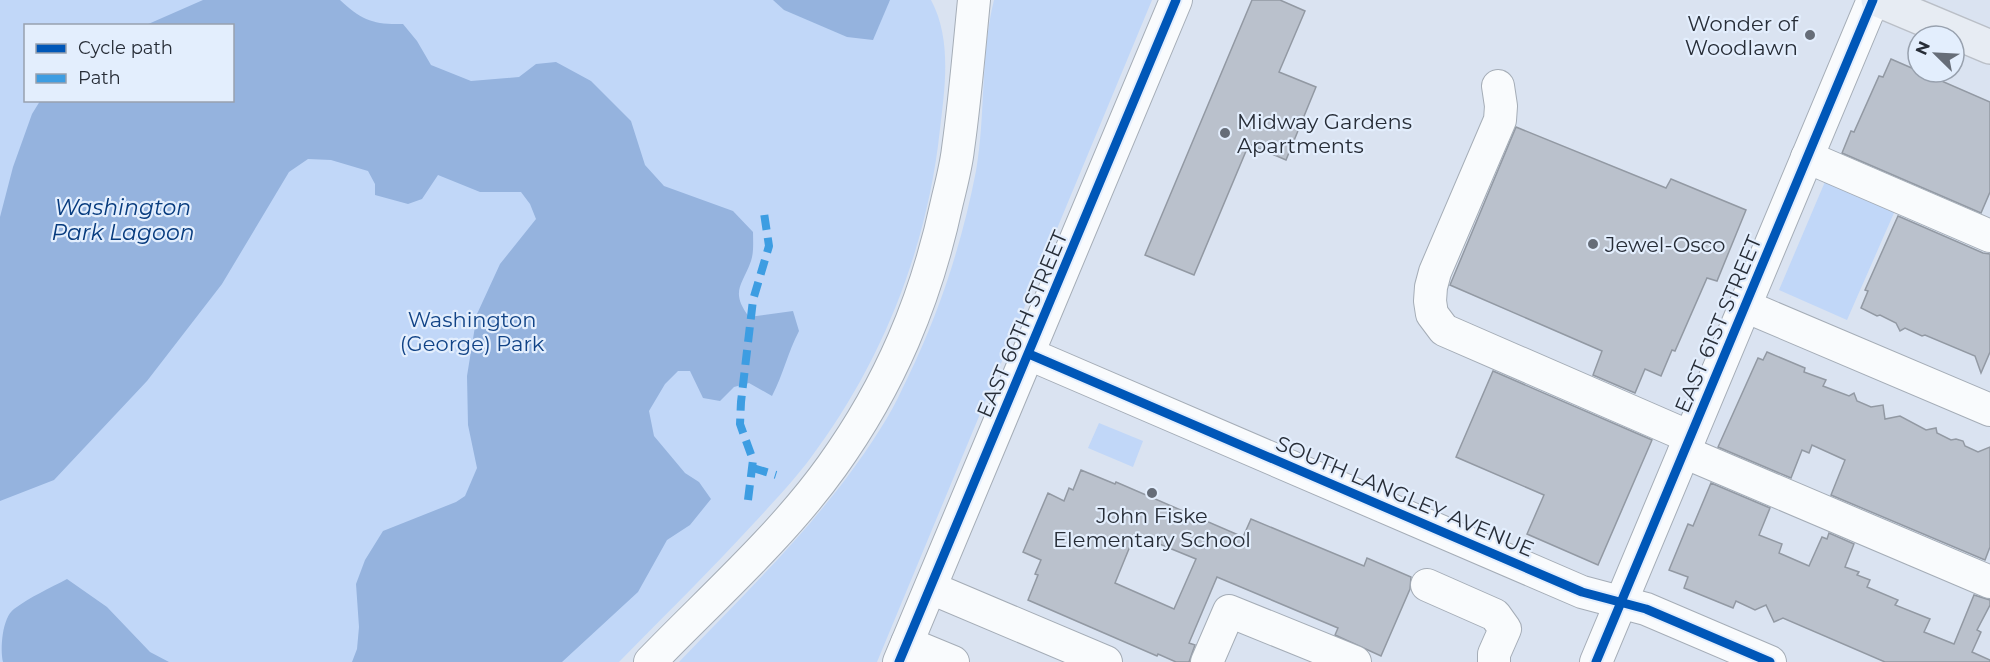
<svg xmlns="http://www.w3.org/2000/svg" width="1990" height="662" viewBox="0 0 1990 662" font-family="Montserrat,sans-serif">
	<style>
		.green { fill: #c1d7f8; fill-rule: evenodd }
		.water { fill: #95b3de }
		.building { fill: #bac1cc; stroke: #9299a3; stroke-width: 1.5; fill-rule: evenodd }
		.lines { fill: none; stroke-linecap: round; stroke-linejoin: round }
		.minor-casing { stroke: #a5adb7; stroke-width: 34 }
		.major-casing { stroke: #babfc7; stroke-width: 36 }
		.minor { stroke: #f9fbfd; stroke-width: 32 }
		.major { stroke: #e7ecf3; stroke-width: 33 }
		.quiet { stroke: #3d9de2; stroke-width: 8; stroke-dasharray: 15 8; stroke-linecap: butt }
		.cycleway-casing { stroke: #e3eefd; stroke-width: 13 }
		.cycleway { stroke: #0057b8; stroke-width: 9 }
		.poi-dot { fill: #666d78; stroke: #e3eefd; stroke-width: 2 }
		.labels { text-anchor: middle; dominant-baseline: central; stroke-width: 4.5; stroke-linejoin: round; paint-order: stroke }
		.poi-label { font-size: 21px; fill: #272d37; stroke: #e3eefd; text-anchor: start }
		.park-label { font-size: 21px; fill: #114386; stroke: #e3eefd }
		.street-label { font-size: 21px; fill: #272d37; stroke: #e3eefd }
		.water-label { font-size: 22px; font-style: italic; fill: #073b7e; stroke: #e3eefd }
	</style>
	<rect width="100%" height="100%" fill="#dae3f1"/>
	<g class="green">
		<path d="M 0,0 L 931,0 C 952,39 945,87 940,129 C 928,243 885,356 817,449 C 799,475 777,498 755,522 C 711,570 665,615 619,662 L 0,662 ZM 26,26 L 232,26 L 232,100 L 26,100 Z"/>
		<path d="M 994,0 L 1152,0 L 877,662 L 679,662 C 753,585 832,510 887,418 C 895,405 901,391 908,377 C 940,311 962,243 976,171 C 986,115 980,56 994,0 Z"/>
		<polygon points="1827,177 1897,206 1847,320 1779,290"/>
		<polygon points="1099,423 1143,441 1133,467 1088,448"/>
	</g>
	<g class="water">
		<path d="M 203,0 L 340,0 C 361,20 374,25 403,24 L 417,41 L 431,65 L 471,81 L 519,77 L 536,64 L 556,62 L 591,81 L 631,121 L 645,165 L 664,186 L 733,211 L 753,232 C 753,241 754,252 751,261 C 742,286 730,291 749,317 L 793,311 L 799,331 C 788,352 783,375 772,396 L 749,383 L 734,387 L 720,401 L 703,398 L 690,371 L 678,371 L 665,384 L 649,411 L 654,436 L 685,473 L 699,482 L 711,499 L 690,525 L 667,540 L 638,592 L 562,662 L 352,662 L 357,649 L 359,627 L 356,584 L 365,560 L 383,531 L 456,502 L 465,496 L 477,468 L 468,425 L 467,376 L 477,314 L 500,264 L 536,219 L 530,204 L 521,192 L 480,192 L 438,175 L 422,199 L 408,204 L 375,195 L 375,184 L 368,171 L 331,160 L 308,159 L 289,172 L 222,284 L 147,381 L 54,480 L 0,501 L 0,217 L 13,167 L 32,114 L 40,101 L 232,100 L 232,26 L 146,25 Z"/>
		<polygon points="773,0 890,0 873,40 847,37 784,10"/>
		<path d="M 67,579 L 107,607 L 150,652 L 169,662 L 3,662 C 0,649 2,618 14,609 C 30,597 50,588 67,579 Z"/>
	</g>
	<g class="building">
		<polygon points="1252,0 1280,0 1305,11 1279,72 1316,87 1286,160 1249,144 1194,275 1145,255"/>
		<polygon points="1891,59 1990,102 1990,192 1981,213 1842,153 1851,131 1854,132 1879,76 1883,77"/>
		<polygon points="1516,127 1666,188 1671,179 1746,210 1717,281 1707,278 1675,351 1672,350 1661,376 1645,369 1635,393 1593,375 1602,351 1450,285"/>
		<polygon points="1898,216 1983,253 1990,254 1990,352 1981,373 1975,356 1925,335 1922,336 1905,328 1900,331 1896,323 1880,315 1877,316 1861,308 1868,291 1865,290"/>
		<polygon points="1767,352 1805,368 1804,372 1826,380 1823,386 1849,396 1854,393 1857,401 1871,407 1883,405 1885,419 1900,416 1926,430 1936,428 1937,433 1951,440 1956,439 1963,441 1965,446 1978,452 1990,447 1990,547 1985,560 1831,495 1845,460 1812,445 1809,453 1802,450 1791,478 1718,447 1758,358 1763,360"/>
		<polygon points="1493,371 1652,440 1598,565 1527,534 1544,495 1456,457"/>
		<path d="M 1081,470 L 1115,484 L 1116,482 L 1243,537 L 1251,519 L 1364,566 L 1367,558 L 1411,577 L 1410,589 L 1381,656 L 1335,635 L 1338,628 L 1217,577 L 1189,643 L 1195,645 L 1189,662 L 1176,662 L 1158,654 L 1157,656 L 1028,600 L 1038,575 L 1035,574 L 1041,560 L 1023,552 L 1048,493 L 1064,501 L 1069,488 L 1073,490 ZM 1135,534 L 1196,559 L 1174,609 L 1115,583 Z"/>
		<polygon points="1711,483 1770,508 1759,535 1782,544 1779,553 1809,566 1822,537 1827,539 1829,533 1854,544 1845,567 1859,572 1857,575 1870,580 1867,587 1898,600 1895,605 1930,619 1924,632 1954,644 1974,595 1990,600 1990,605 1977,630 1981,632 1972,652 1990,660 1990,662 1885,662 1783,618 1774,622 1766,605 1755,610 1736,601 1733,608 1684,588 1688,577 1669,570 1688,524 1693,526"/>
	</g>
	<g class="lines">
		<g class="minor-casing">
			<g id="minor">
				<polyline points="1498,86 1501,106 1500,120 1435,272 1431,287 1430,301 1432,314 1444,330 1690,437"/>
				<polyline points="1807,157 1990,236"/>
				<polyline points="1745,306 1990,410"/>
				<polyline points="1029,354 1582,592 1646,609 1770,662"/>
				<polyline points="1684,452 1990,582"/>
				<polyline points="1427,585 1495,615 1505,629 1494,654 1494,662"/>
				<polyline points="931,588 1106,662"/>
				<polyline points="907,643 953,662"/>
				<path d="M 650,662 C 710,600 782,536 832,466 C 890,385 926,300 947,202 C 951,185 956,167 958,149 C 965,100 969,50 974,0"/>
				<polyline points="899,662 1176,0"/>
				<polyline points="1207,662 1229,611 1355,662"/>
				<polyline points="1596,662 1873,0"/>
			</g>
		</g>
		<g class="major-casing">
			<polyline id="major" points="1878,0 1990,47"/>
		</g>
		<use href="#minor" class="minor"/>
		<use href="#major" class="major"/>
		<g class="quiet">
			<polyline points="753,468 776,475"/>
			<polyline points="748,500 753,460 740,424 741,402 753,300 769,246 764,213"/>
		</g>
		<g class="cycleway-casing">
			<g id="cycleway">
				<polyline points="1029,354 1582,592 1646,609 1770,662"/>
				<polyline points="899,662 1176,0"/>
				<polyline points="1596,662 1873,0"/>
			</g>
		</g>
		<use href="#cycleway" class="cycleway"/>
	</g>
	<g class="poi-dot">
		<circle cx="1810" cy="35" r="6"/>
		<circle cx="1225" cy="133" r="6"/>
		<circle cx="1593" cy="244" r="6"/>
		<circle cx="1152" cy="493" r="6"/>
	</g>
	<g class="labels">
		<g class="poi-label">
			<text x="1798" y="23" text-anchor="end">Wonder of<tspan x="1798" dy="24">Woodlawn</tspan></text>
			<text x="1237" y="121">Midway Gardens<tspan x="1237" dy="24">Apartments</tspan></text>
			<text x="1605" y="244">Jewel-Osco</text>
			<text x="1152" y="515" text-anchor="middle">John Fiske<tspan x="1152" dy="24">Elementary School</tspan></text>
		</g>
		<g class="park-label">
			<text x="472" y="319">Washington<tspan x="472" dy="24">(George) Park</tspan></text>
		</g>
		<g class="street-label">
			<text transform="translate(1022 324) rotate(-67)">EAST 60TH STREET</text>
			<text transform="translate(1718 324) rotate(-67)">EAST 61ST STREET</text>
			<text transform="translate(1405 496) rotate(23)">SOUTH LANGLEY AVENUE</text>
		</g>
		<g class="water-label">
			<text x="123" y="207">Washington<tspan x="123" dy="25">Park Lagoon</tspan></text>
		</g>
	</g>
	<rect x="24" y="24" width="210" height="78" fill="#e3eefd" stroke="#98a1ae" stroke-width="1.5"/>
	<rect x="36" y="44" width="30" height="9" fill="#0057b8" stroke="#98a1ae" stroke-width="1.5"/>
	<text x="78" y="54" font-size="18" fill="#272d37">Cycle path</text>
	<rect x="36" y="74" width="30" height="9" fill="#3d9de2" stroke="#98a1ae" stroke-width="1.5"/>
	<text x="78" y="84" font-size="18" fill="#272d37">Path</text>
	<g transform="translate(1936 54) rotate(294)"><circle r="28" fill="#e3eefd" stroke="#98a1ae" stroke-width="1.5"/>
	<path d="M0-4.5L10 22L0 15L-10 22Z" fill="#666d78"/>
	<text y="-9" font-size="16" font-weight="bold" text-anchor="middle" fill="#272d37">N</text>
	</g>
</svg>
